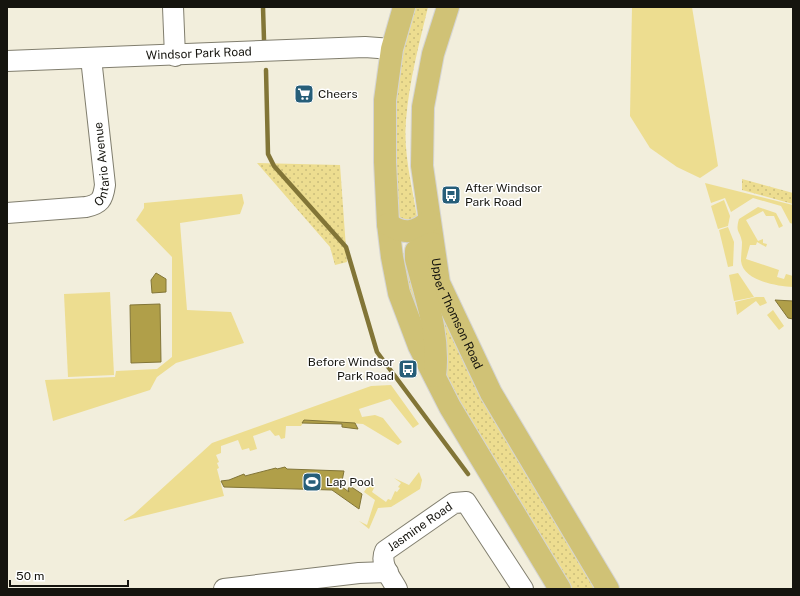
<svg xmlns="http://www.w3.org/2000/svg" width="800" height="596" viewBox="0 0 800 596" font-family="'Public Sans',sans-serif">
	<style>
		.grass { fill: url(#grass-dots) }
		.green { fill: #eddd90 }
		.water { fill: #b09f49; stroke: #827537 }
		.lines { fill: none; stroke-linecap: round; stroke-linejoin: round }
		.stream { stroke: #827537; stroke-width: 4.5 }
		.minor-casing { stroke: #817e6e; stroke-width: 22 }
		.major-casing { stroke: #d5d5d4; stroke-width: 24 }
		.minor { stroke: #fff; stroke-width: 20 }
		.major { stroke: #d0c276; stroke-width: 22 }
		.labels { text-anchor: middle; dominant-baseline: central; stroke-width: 3; stroke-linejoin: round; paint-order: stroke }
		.street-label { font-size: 12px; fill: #15140e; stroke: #fff }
		.poi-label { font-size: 12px; fill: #15140e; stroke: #fff; text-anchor: start }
	</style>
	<defs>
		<pattern id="grass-dots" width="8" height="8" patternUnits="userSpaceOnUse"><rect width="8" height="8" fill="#eddd90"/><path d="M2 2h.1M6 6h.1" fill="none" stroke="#cabd7b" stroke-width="1.8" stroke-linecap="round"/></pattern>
	</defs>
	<rect width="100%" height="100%" fill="#f2eedc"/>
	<g class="grass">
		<path d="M 414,7 L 428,7 C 419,44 409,82 406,120 C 403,152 412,186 417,217 L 401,225 C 393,184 391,141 394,100 C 395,68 406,37 414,7 Z"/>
		<polygon points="257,163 340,165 347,262 335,265 330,247"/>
		<polygon points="742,179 793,193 793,204 742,190"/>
		<polygon points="432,243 439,283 608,589 560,589 488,469 392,257"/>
	</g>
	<g class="green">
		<polygon points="632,7 692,7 718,166 700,178 677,167 650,148 630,116"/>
		<polygon points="705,183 793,205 793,224 790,223 781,206 753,198 731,212 725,198 711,203"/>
		<polygon points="242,194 244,203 240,214 180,223 187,310 231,312 244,343 176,363 157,377 150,390 53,421 45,380 115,377 116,371 157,369 172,357 172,257 136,220 144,208 144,203"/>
		<polygon points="724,200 730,216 728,226 718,229 711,206"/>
		<path d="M 758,207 L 776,213 L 783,226 L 779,228 L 774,216 L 766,216 L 763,211 L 746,220 L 758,241 L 763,239 L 763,243 L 767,244 L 766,247 L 757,242 L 756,245 L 750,245 L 746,259 L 779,270 L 777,277 L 784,279 L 786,274 L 793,276 L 793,287 C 777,286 743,281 741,261 C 741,255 742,248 742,242 C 740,230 735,233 739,219 Z"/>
		<polygon points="728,227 734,242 733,266 728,267 719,230"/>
		<polygon points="738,273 754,297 734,301 729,275"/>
		<polygon points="110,292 114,375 68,377 64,294"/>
		<polygon points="756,297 764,297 767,303 760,306 756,301 737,315 735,302"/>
		<polygon points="773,310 784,326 779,330 767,315"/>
		<polygon points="391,385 419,424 413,428 390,399 359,409 362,417 375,415 383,418 402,442 398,445 363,424 305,420 301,426 286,426 285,438 281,439 279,435 275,436 270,430 253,436 257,449 250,451 249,448 242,450 238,440 221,446 221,453 216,455 219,462 217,463 219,468 217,469 224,496 123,521 134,514 212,443 371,386"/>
		<polygon points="419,472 422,480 420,489 391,507 378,508 369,529 359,521 367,525 375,500 364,492 370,483 375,486 372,492 386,502 388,499 391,500 395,491 397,492 400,488 398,487 401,483 394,478 409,485"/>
	</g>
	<g class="water">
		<polygon points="156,273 166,279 166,292 152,293 151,280"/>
		<polygon points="775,300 793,301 793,319 788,318"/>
		<polygon points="160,304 161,362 131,363 130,305"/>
		<polygon points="304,420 355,423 358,429 342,427 342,424 302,423"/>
		<polygon points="285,467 287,469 344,471 341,486 349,492 348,489 350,486 362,494 359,509 332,490 224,487 221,481 229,480 244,474 245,476 276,468 277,469"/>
	</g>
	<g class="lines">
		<g class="stream">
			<polyline points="263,7 264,40"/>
			<polyline points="266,70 268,154 274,166 346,247 377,352 468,474"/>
		</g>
		<g class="minor-casing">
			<g id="minor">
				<polyline points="173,7 175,56"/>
				<path id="s1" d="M 7,61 L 365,47 L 392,49"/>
				<path id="s2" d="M 7,213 L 86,207 C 100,204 103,200 105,185 L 91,58"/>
				<polyline points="224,589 359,573 388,572"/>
				<path id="s3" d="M 397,589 C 391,578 379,564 385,551 L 454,503 L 466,502 L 523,589"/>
			</g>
		</g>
		<g class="major-casing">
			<g id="major">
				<polyline points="404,7 392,49 385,100 385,162 388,224 392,257 399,293 419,346 450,407 560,589"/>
				<path id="s4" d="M 448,7 L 433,54 L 423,107 L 422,166 L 439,283 L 491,393 L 608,589"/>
				<path d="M 388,224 C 404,235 415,233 429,221"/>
				<path d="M 432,243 L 416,251 L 416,259 C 426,298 440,335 435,376"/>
			</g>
		</g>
		<use href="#minor" class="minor"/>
		<use href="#major" class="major"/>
	</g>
	<defs>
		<g id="supermarket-square" transform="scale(1)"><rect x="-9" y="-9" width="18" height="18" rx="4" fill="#275e79" stroke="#fff"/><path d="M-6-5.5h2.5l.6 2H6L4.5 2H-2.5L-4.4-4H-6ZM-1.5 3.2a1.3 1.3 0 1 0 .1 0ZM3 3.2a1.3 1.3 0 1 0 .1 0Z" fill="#fff"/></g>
		<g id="bus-square" transform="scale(1)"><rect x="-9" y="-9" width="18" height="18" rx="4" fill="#275e79" stroke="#fff"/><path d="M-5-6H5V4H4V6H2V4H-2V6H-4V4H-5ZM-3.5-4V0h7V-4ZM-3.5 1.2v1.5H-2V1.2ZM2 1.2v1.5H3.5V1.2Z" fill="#fff"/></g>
		<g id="stadium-square" transform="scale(1)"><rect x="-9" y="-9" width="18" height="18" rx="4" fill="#275e79" stroke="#fff"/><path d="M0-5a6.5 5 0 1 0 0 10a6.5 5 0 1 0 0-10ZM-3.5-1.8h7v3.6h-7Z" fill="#fff"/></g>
	</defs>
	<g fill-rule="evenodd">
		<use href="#supermarket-square" x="304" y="94"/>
		<use href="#bus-square" x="451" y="195"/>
		<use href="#bus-square" x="408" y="369"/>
		<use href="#stadium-square" x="312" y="482"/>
	</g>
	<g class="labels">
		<g class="street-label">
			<text stroke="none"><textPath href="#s1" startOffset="192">Windsor Park Road</textPath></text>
			<text stroke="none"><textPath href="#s2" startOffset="132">Ontario Avenue</textPath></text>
			<text stroke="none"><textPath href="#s4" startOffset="315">Upper Thomson Road</textPath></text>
			<text stroke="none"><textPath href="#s3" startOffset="84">Jasmine Road</textPath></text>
		</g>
		<g class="poi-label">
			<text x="318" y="94">Cheers</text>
			<text x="465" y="188">After Windsor<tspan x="465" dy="14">Park Road</tspan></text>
			<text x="394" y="362" text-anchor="end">Before Windsor<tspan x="394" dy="14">Park Road</tspan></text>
			<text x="326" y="482">Lap Pool</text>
		</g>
	</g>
	<rect width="800" height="596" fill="none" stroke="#15140e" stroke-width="16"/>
	<path d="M10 580v6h118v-6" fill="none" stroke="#15140e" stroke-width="2"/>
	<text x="16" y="580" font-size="12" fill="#15140e" stroke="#ffffff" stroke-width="3" paint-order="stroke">50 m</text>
</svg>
